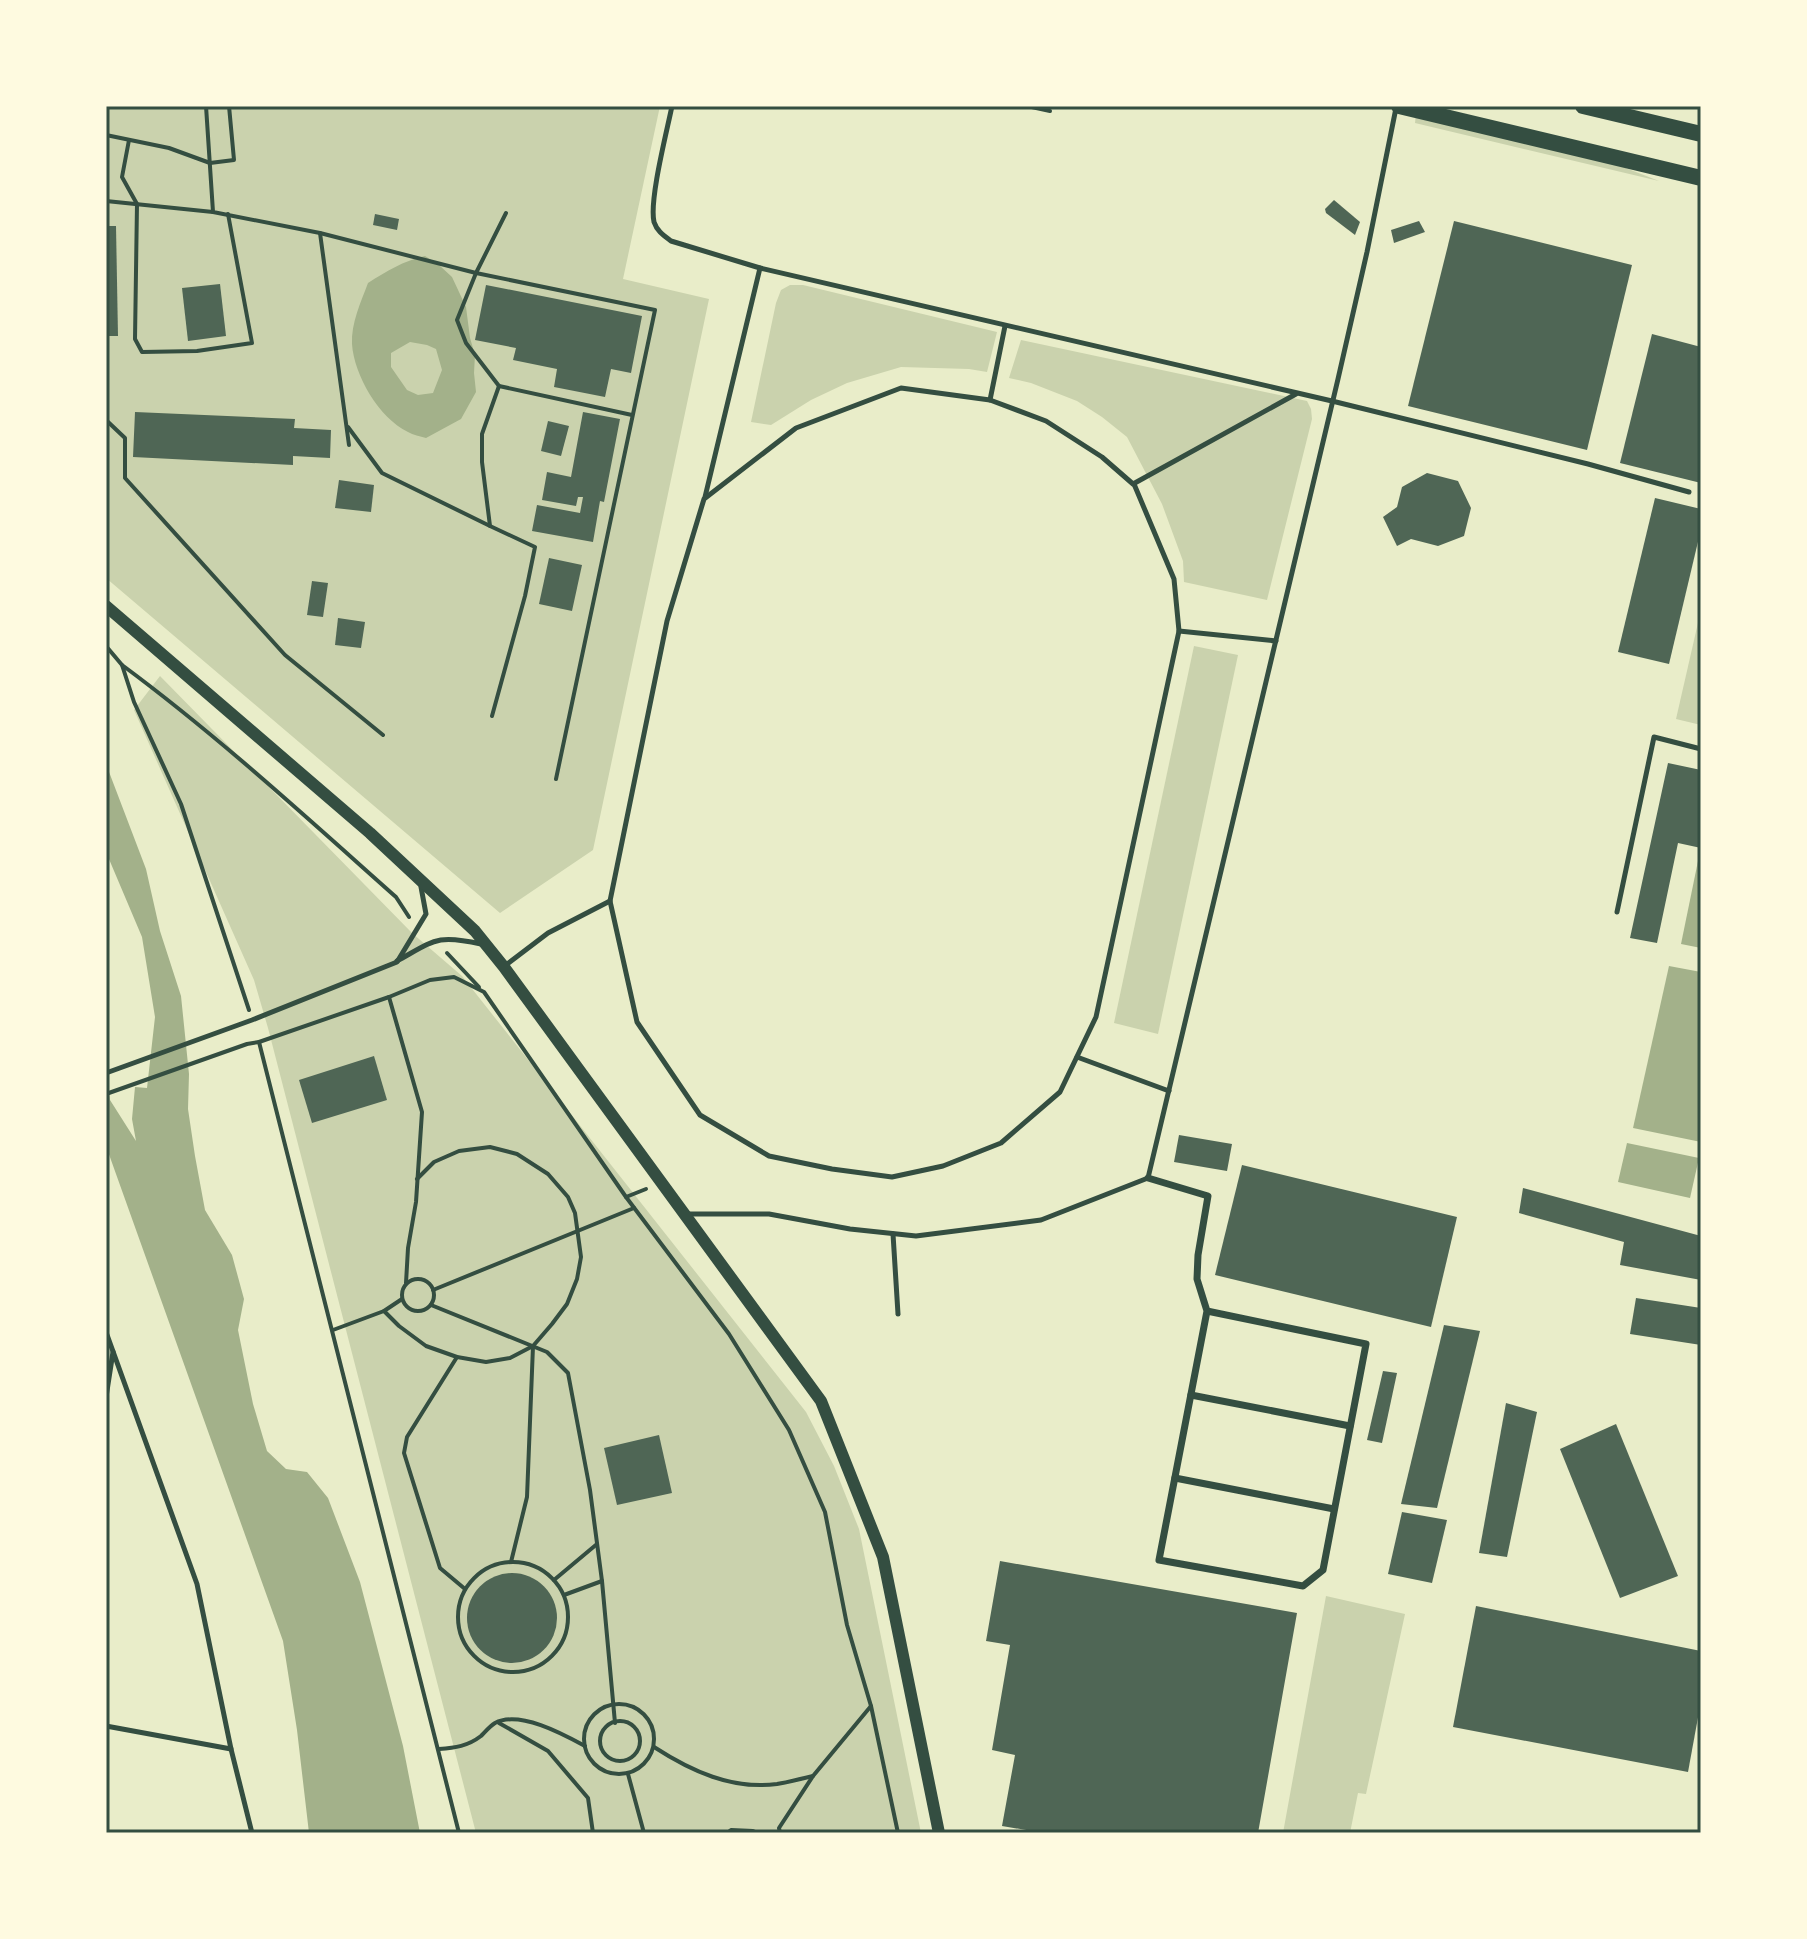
<svg xmlns="http://www.w3.org/2000/svg" width="1807" height="1939" viewBox="0 0 1807 1939" font-family="'Noto Sans',sans-serif">
	<style>
		.green { fill: #cad2ad }
		.water { fill: #a3b18a; fill-rule: evenodd }
		.building { fill: #4f6655 }
		.lines { fill: none; stroke-linecap: round; stroke-linejoin: round }
		.path { stroke: #344e41; stroke-width: 4 }
		.service { stroke: #344e41; stroke-width: 5 }
		.pedestrian { stroke: #344e41; stroke-width: 7 }
		.tertiary { stroke: #344e41; stroke-width: 12 }
		.trunk { stroke: #344e41; stroke-width: 16 }
		.neatline { fill: none; stroke: #344e41; stroke-width: 3 }
	</style>
	<rect width="100%" height="100%" fill="#e9edc9"/>
	<g class="green">
		<polygon points="106,106 660,106 623,279 709,299 593,850 500,913 106,578"/>
		<polygon points="1416,113 1613,163 1659,181 1415,123"/>
		<polygon points="790,285 803,285 997,332 987,372 969,369 901,367 847,383 811,400 771,425 751,422 776,303 781,290"/>
		<polygon points="1021,340 1307,401 1311,409 1312,419 1267,600 1184,582 1183,561 1162,504 1127,437 1102,417 1077,401 1031,383 1009,378"/>
		<polygon points="1700,614 1701,614 1701,725 1676,719"/>
		<polygon points="1194,646 1238,655 1158,1034 1114,1023"/>
		<polygon points="160,676 412,933 462,976 806,1412 834,1466 859,1529 921,1833 476,1833 268,1028 254,980 134,710"/>
		<polygon points="1326,1596 1405,1614 1366,1794 1358,1793 1350,1833 1283,1833"/>
	</g>
	<g class="water">
		<path d="M 425,256 L 439,265 L 452,277 L 466,307 L 470,338 L 475,355 L 474,373 L 476,392 L 461,419 L 426,438 C 420,436 413,435 408,432 C 379,418 354,375 352,344 C 351,323 361,302 368,283 C 387,271 403,261 425,256 ZM 410,342 L 427,345 L 436,349 L 442,370 L 433,393 L 418,395 L 407,390 L 391,367 L 391,353 Z"/>
		<polygon points="106,764 146,869 160,931 181,996 189,1074 188,1109 195,1156 205,1210 232,1255 244,1299 238,1330 253,1404 267,1451 286,1469 307,1472 328,1498 360,1582 403,1746 420,1833 309,1833 297,1730 283,1641 106,1146 106,1063 110,1100 136,1141 132,1119 135,1087 147,1088 155,1017 142,937 106,852"/>
		<polygon points="1698,861 1701,861 1701,948 1681,944"/>
		<polygon points="1669,966 1701,972 1701,1142 1633,1128"/>
		<polygon points="1627,1143 1699,1158 1690,1198 1618,1182"/>
	</g>
	<g class="building">
		<polygon points="1334,200 1360,222 1355,235 1326,213 1325,209"/>
		<polygon points="375,214 399,219 397,230 373,225"/>
		<polygon points="1419,221 1425,232 1394,243 1391,230"/>
		<polygon points="1454,221 1632,265 1587,450 1408,406"/>
		<polygon points="106,226 116,226 118,336 106,336"/>
		<polygon points="220,284 226,336 188,341 182,288"/>
		<polygon points="486,285 642,316 631,373 611,369 605,397 554,387 557,369 513,360 516,348 475,340"/>
		<polygon points="1652,334 1701,347 1701,483 1620,463"/>
		<polygon points="135,412 295,419 294,428 331,430 330,458 293,456 293,465 133,457"/>
		<polygon points="583,412 620,419 604,502 600,501 593,542 532,531 537,505 580,513 583,497 578,497 576,506 542,500 547,472 571,477"/>
		<polygon points="548,421 569,426 561,456 541,451"/>
		<polygon points="1427,473 1458,481 1471,508 1464,536 1438,546 1411,539 1397,546 1383,517 1397,507 1402,487"/>
		<polygon points="339,480 374,485 371,512 335,508"/>
		<polygon points="1655,498 1701,509 1701,529 1669,664 1618,652"/>
		<polygon points="549,558 582,565 572,611 539,604"/>
		<polygon points="312,581 328,583 323,617 307,615"/>
		<polygon points="338,618 365,622 361,648 335,645"/>
		<polygon points="1668,763 1701,770 1701,848 1678,843 1657,943 1630,938"/>
		<polygon points="374,1056 387,1100 312,1123 299,1080"/>
		<polygon points="1179,1135 1232,1144 1227,1171 1174,1162"/>
		<polygon points="1242,1165 1457,1217 1431,1327 1215,1275"/>
		<polygon points="1523,1188 1701,1236 1701,1280 1620,1265 1624,1242 1519,1213"/>
		<polygon points="1636,1298 1701,1308 1701,1345 1630,1334"/>
		<polygon points="1444,1325 1480,1331 1437,1508 1401,1504"/>
		<polygon points="1383,1371 1397,1373 1382,1443 1367,1440"/>
		<polygon points="1506,1403 1537,1412 1507,1557 1479,1553"/>
		<polygon points="1616,1424 1678,1576 1620,1598 1560,1449"/>
		<polygon points="659,1435 672,1493 617,1505 604,1448"/>
		<polygon points="1402,1512 1447,1520 1432,1583 1388,1574"/>
		<polygon points="1000,1561 1297,1613 1258,1833 1044,1833 1002,1826 1015,1755 992,1750 1010,1645 986,1641"/>
		<circle cx="512" cy="1618" r="45"/>
		<polygon points="1476,1606 1701,1651 1701,1701 1688,1772 1453,1727"/>
	</g>
	<g class="lines">
		<g class="path">
			<polyline points="206,106 213,212 320,233 476,273 655,310 556,779"/>
			<polyline points="1027,106 1050,111"/>
			<polyline points="106,135 169,148 210,163 234,160 229,106"/>
			<polyline points="129,140 122,177 137,204 135,339 142,352 197,351 252,343 228,214"/>
			<polyline points="106,201 213,212"/>
			<polyline points="506,213 476,273 457,320 466,343 499,386 632,415"/>
			<polyline points="320,233 349,445"/>
			<polyline points="106,420 125,438 125,478 285,655 383,735"/>
			<polyline points="348,427 382,473 490,526"/>
			<polyline points="106,646 122,665 134,702 181,804 249,1010"/>
			<path d="M 122,665 C 218,736 306,817 396,897 L 409,917"/>
			<polyline points="492,716 525,596 535,547 490,526 482,462 482,434 499,386"/>
			<polyline points="447,953 479,987"/>
			<polyline points="389,997 422,1112 416,1202 408,1248 406,1283"/>
			<polyline points="259,1042 459,1833"/>
			<polyline points="106,1094 247,1044 259,1042 389,997 430,980 454,977 484,992 626,1197 729,1334 789,1430 825,1512 847,1625 871,1706 898,1833"/>
			<polyline points="626,1197 646,1189"/>
			<circle cx="418" cy="1295" r="16"/>
			<polyline points="433,1290 634,1208"/>
			<polyline points="431,1305 547,1352 568,1373 590,1490 602,1581 615,1723"/>
			<polyline points="384,1311 399,1326 426,1346 457,1357 486,1362 510,1358 533,1346 552,1324 567,1304 577,1279 581,1257 575,1213 568,1197 548,1174 517,1154 490,1147 459,1151 434,1162 417,1179"/>
			<polyline points="333,1330 384,1311 402,1299"/>
			<polyline points="457,1357 407,1437 404,1453 440,1568 465,1589"/>
			<circle cx="513" cy="1617" r="55"/>
			<polyline points="511,1562 527,1497 533,1346"/>
			<polyline points="554,1580 597,1544"/>
			<polyline points="564,1595 602,1581"/>
			<circle cx="619" cy="1739" r="35"/>
			<circle cx="620" cy="1741" r="20"/>
			<polyline points="499,1723 548,1751 588,1798 593,1833"/>
			<path d="M 654,1747 C 691,1771 732,1790 777,1784 C 789,1782 801,1779 813,1776"/>
			<path d="M 439,1749 C 455,1748 468,1746 481,1736 C 485,1732 490,1726 495,1723 C 519,1710 563,1734 585,1746"/>
			<polyline points="628,1774 644,1833"/>
			<polyline points="727,1833 731,1830 753,1831 758,1833"/>
			<polyline points="780,1833 779,1828 813,1776 871,1706"/>
		</g>
		<g class="service">
			<path d="M 672,106 C 667,131 649,200 654,222 C 657,231 663,235 671,241 L 760,268 L 1332,401 L 1588,464 L 1689,492"/>
			<polyline points="990,400 1005,326"/>
			<polyline points="1134,484 1174,579 1179,631"/>
			<polyline points="705,497 760,268"/>
			<polyline points="1276,641 1179,631 1096,1017 1060,1092 1001,1143 943,1166 892,1177 832,1169 769,1156 700,1115 637,1022 610,901 667,621 704,499 796,428 901,388 990,400 1046,421 1102,457 1133,484 1296,394"/>
			<polyline points="1617,912 1654,737 1701,749"/>
			<path d="M 397,961 C 435,940 437,934 481,944"/>
			<polyline points="506,965 548,933 610,901"/>
			<polyline points="1077,1057 1169,1091"/>
			<polyline points="106,1073 252,1020 397,962 426,914 421,887"/>
			<polyline points="687,1214 769,1214 850,1229 916,1236 1041,1220 1148,1178 1338,379 1367,252 1396,108"/>
			<polyline points="893,1234 898,1314"/>
			<polyline points="106,1332 197,1584 231,1749 252,1833"/>
			<polyline points="106,1397 113,1352"/>
			<polyline points="106,1726 231,1749"/>
		</g>
		<g class="pedestrian">
			<polyline points="1148,1178 1208,1196 1198,1255 1197,1279 1207,1311 1159,1560 1303,1586 1323,1570 1366,1344 1207,1311"/>
			<polyline points="1191,1395 1350,1426"/>
			<polyline points="1175,1478 1334,1509"/>
		</g>
		<polyline class="tertiary" points="106,606 370,833 475,931 504,967 577,1067 821,1401 883,1557 939,1833"/>
		<g class="trunk">
			<polyline points="1399,106 1701,178"/>
			<polyline points="1583,106 1701,134"/>
		</g>
	</g>
	<rect width="1807" height="1939" fill="none" stroke="#fefae0" stroke-width="216"/>
	<rect x="108" y="108" width="1591" height="1723" class="neatline"/>
</svg>
